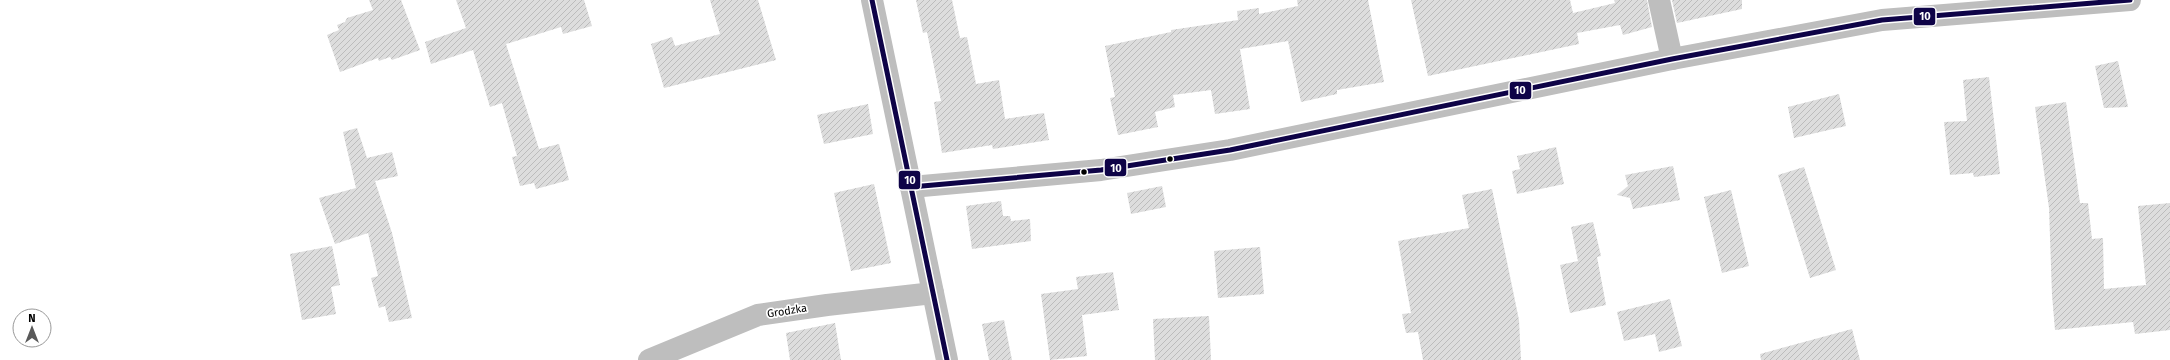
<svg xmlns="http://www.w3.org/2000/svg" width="2170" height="360" viewBox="0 0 2170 360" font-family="'Fira Sans',sans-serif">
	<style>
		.building { fill: url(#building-hatch) }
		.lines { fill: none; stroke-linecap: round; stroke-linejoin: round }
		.minor { stroke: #bebebe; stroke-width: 22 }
		.bus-1-casing { stroke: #fff; stroke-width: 8 }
		.bus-1 { stroke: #0e0347; stroke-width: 5 }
		.bus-dot { fill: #000; stroke: #fff; stroke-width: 1.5 }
		.labels { text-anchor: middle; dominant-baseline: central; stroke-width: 3.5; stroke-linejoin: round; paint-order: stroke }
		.street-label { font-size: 11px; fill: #000; stroke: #fff }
		.line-badge { stroke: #fff; stroke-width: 1.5 }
		.badge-label { font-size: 11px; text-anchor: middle; font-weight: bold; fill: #fff }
	</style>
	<defs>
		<pattern id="building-hatch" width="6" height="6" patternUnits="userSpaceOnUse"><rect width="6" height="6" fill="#ddd"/><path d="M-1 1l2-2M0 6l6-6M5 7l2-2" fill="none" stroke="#bcbcbc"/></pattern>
	</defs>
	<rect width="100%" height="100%" fill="#fff"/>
	<g class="building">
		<polygon points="369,0 401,0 420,50 392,60 390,57 379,61 378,58 340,72 327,35 339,30 337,25 345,22 347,18 373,10"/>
		<polygon points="456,0 584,0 592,26 563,34 561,27 506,44 539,149 559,144 569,180 536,189 534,183 520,186 512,157 517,156 502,103 490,107 473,50 431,64 425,42 466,28"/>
		<polygon points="710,0 758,0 776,60 664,88 651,44 672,37 675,46 720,34"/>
		<polygon points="916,0 952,0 960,38 967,37 976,84 999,80 1005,119 1044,113 1049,140 993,149 992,145 942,153 934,102 941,101 927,32 923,33"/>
		<polygon points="1297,0 1368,0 1384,82 1337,90 1337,94 1301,102 1288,41 1240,49 1250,109 1215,114 1211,90 1173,95 1175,107 1155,112 1158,127 1118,135 1110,98 1115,97 1105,46 1171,32 1171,30 1238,20 1237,11 1259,8 1259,14 1298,6"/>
		<polygon points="1411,0 1570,0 1573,13 1615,3 1614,0 1647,0 1652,27 1623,35 1620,25 1577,33 1579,44 1428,76"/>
		<polygon points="1672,0 1742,0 1742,9 1677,23"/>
		<polygon points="2118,61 2128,107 2104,108 2095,66"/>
		<polygon points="1989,77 2000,174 1974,177 1973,173 1950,175 1944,122 1967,121 1963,80"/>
		<polygon points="1839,94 1846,126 1794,138 1788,107"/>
		<polygon points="2066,102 2080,203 2088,203 2092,239 2103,238 2104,289 2146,285 2138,206 2170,203 2170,330 2135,334 2133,322 2055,330 2052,295 2049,208 2035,107"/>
		<polygon points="868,104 873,134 824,144 817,115"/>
		<polygon points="357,128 367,158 392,152 398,176 375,181 392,233 412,318 389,322 385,306 379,308 371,278 378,276 368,233 335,244 319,198 356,188 343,132"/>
		<polygon points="1556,147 1564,184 1517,194 1512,171 1520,169 1517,156"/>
		<polygon points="1673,166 1680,200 1633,209 1630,198 1617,195 1628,186 1625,175"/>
		<polygon points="1804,167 1836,270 1810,278 1778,175"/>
		<polygon points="874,184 891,263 851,271 834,193"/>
		<polygon points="1162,186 1166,207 1131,214 1127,193"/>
		<polygon points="1492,189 1519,320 1521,360 1423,360 1418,332 1406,333 1402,314 1411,313 1398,241 1469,228 1462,195"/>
		<polygon points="1731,190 1749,266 1722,273 1704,197"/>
		<polygon points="1001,201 1003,216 1010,216 1011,221 1030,219 1031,241 972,249 966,206"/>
		<polygon points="1593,222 1601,256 1597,257 1606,305 1570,313 1560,265 1578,261 1571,227"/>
		<polygon points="332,246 340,285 331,287 336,314 302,320 290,254"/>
		<polygon points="1260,247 1264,294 1218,298 1214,251"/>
		<polygon points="1113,272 1119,310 1082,315 1087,356 1050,360 1041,294 1078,289 1076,277"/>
		<polygon points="1670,299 1682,346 1659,352 1655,334 1624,341 1617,312"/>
		<polygon points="1209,316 1211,360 1155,360 1153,319"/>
		<polygon points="1004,320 1012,360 989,360 982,324"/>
		<polygon points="835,323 841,360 790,360 786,333"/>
		<polygon points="1852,329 1860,360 1761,360 1760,354"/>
	</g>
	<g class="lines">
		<g class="minor">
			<polyline points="872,0 947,360"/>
			<polyline points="1659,0 1672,59"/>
			<polyline points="911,187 1101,170 1230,150 1672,59 1882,20 2130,0"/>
			<polyline points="649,360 758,315 827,305 933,293"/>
		</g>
		<g class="bus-1-casing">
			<g id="bus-1">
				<polyline points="872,0 947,360"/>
				<polyline points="911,187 1101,170 1230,150 1672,59 1882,20 2130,0"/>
			</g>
		</g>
		<use href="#bus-1" class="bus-1"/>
	</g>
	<g class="bus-dot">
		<circle cx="1170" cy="159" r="3.5"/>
		<circle cx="1084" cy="172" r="3.5"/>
	</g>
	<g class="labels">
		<g class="street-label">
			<text transform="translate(787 311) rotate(-9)">Grodzka</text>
		</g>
	</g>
	<g class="line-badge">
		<rect x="1913" y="7" width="23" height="19" rx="4" fill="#0e0347"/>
		<rect x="1509" y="81" width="23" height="19" rx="4" fill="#0e0347"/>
		<rect x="1104" y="158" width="23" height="19" rx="4" fill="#0e0347"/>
		<rect x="898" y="170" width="23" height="20" rx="4" fill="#0e0347"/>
	</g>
	<g class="badge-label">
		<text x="1925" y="20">10</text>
		<text x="1520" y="94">10</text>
		<text x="1116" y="172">10</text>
		<text x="910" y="184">10</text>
	</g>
	<g transform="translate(32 328)"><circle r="19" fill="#ffffff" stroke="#999999"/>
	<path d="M0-3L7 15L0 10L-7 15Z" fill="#595959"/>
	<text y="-6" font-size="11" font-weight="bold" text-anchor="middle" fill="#000000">N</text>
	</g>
</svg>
